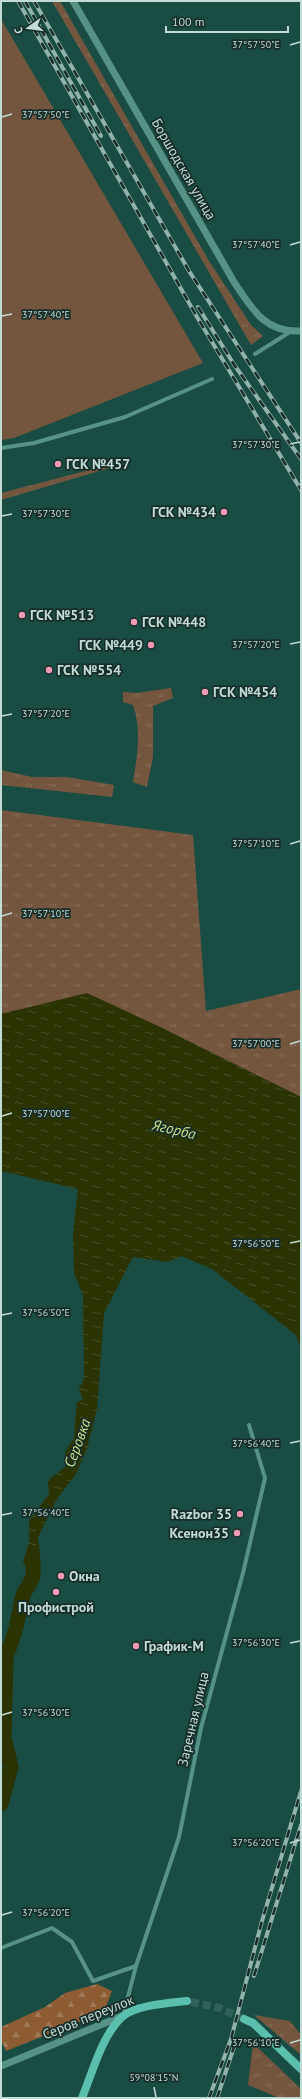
<svg xmlns="http://www.w3.org/2000/svg" width="302" height="2099" viewBox="0 0 302 2099" font-family="'PT Sans',sans-serif">
	<style>
		.grass { fill: url(#grass-tufts) }
		.forest { fill: url(#forest-firs) }
		.garden { fill: #74563e }
		.water { fill: url(#water-ripples) }
		.lines { fill: none; stroke-linecap: round; stroke-linejoin: round }
		.river { stroke: #2b3303; stroke-width: 15 }
		.secondary-tunnel { stroke: #326159; stroke-width: 8; stroke-dasharray: 8 4; stroke-linecap: butt }
		.minor { stroke: #579286; stroke-width: 4 }
		.tertiary { stroke: #579286; stroke-width: 7 }
		.secondary { stroke: #5abfac; stroke-width: 8 }
		.rail-casing { stroke: #92b3ac; stroke-width: 4 }
		.rail { stroke: #182d29; stroke-width: 2.5; stroke-dasharray: 8; stroke-linecap: butt }
		.ticks { fill: none; stroke: #c2dbd5; stroke-width: 1.5 }
		.poi-dot { fill: #f09ab5; stroke: #182d29; stroke-width: 1.5 }
		.labels { text-anchor: middle; dominant-baseline: central; stroke-width: 3.5; stroke-linejoin: round; paint-order: stroke }
		.street-label { font-size: 14px; fill: #c2dbd5; stroke: #182d29 }
		.poi-label { font-size: 14px; font-weight: bold; fill: #c2dbd5; stroke: #182d29; text-anchor: start }
		.water-label { font-size: 15px; font-style: italic; fill: #cadf86; stroke: #182d29 }
		.ticks-label { font-size: 10px; text-anchor: middle; fill: #c2dbd5; stroke: #182d29; stroke-width: 3.5; stroke-linejoin: round; paint-order: stroke }
	</style>
	<defs>
		<pattern id="grass-tufts" width="24" height="20" patternUnits="userSpaceOnUse"><rect width="24" height="20" fill="#74563e"/><path d="M3 7l-1-3M5 7V3M7 7l1-3M15 17l-1-3M17 17v-4M19 17l1-3" fill="none" stroke="#866e59"/></pattern>
		<pattern id="forest-firs" width="22" height="20" patternUnits="userSpaceOnUse"><rect width="22" height="20" fill="#8d5c33"/><path d="M5 1l3.5 6h-7zM16 11l3.5 6h-7z" fill="#a07a59"/></pattern>
		<pattern id="water-ripples" width="26" height="14" patternUnits="userSpaceOnUse"><rect width="26" height="14" fill="#2b3303"/><path d="M2 4q2-2 4 0t4 0M15 11q2-2 4 0t4 0" fill="none" stroke="#485027"/></pattern>
	</defs>
	<rect width="100%" height="100%" fill="#194c43"/>
	<g class="grass">
		<polygon points="52,1 60,1 209,261 251,325 263,336 251,345"/>
		<polygon points="120,462 123,464 1,500 1,493"/>
		<path d="M 171,688 L 173,698 L 153,706 L 153,757 L 147,787 L 133,782 C 137,757 142,730 133,705 L 123,702 L 123,692 L 136,693 Z"/>
		<polygon points="1,770 32,777 67,777 114,785 112,797 1,785"/>
		<polygon points="1,810 193,835 206,1011 301,989 301,1097 156,1025 17,1010 1,1014"/>
		<polygon points="254,2015 290,2021 301,2035 301,2055"/>
		<polygon points="253,2043 301,2089 301,2098 279,2098 248,2085"/>
	</g>
	<polygon class="forest" points="97,1984 112,1991 104,2012 6,2051 1,2040 1,2027 45,2007 65,1993"/>
	<polygon class="garden" points="1,19 203,363 14,438 1,440"/>
	<polygon class="water" points="87,993 156,1025 301,1097 301,1349 296,1335 212,1269 181,1256 167,1262 133,1257 104,1313 97,1409 87,1448 76,1474 57,1499 38,1537 40,1554 33,1577 23,1562 29,1543 29,1521 49,1494 48,1481 66,1466 65,1453 74,1437 77,1402 83,1400 79,1389 84,1379 83,1295 74,1273 73,1233 78,1189 1,1171 1,1014"/>
	<g class="lines">
		<polyline class="river" points="1,1804 11,1767 4,1737 6,1658 16,1628 23,1595 33,1577 33,1558"/>
		<polyline class="secondary-tunnel" points="191,2002 220,2008 244,2019"/>
		<g class="minor">
			<polyline points="255,354 290,332"/>
			<polyline points="1,448 34,443 125,417 212,379"/>
			<polyline points="1,1948 52,1928 72,1942 93,1981 136,1966"/>
			<polyline points="123,2016 136,1966 179,1837 201,1728 243,1573 265,1478 249,1425"/>
		</g>
		<g class="tertiary">
			<path d="M 73,1 L 234,282 C 252,309 265,333 301,331"/>
			<polyline points="1,2066 122,2016"/>
		</g>
		<g class="secondary">
			<polyline points="244,2019 253,2023 301,2069"/>
			<path d="M 82,2098 C 92,2074 102,2035 122,2017 C 135,2005 170,2003 187,2001"/>
		</g>
		<g class="rail-casing">
			<g id="rail">
				<polyline points="18,1 197,317 301,490"/>
				<polyline points="25,1 101,136"/>
				<polyline points="34,1 189,271 301,443"/>
				<polyline points="198,307 235,366 301,459"/>
				<polyline points="254,1976 301,1825"/>
				<polyline points="209,2098 231,2039 262,1921 301,1791"/>
				<polyline points="217,2098 234,2047"/>
			</g>
		</g>
		<use href="#rail" class="rail"/>
	</g>
	<path class="ticks" d="M 290,45 L 300,42M 2,117 L 12,114M 290,245 L 300,242M 2,316 L 12,314M 290,444 L 300,442M 2,516 L 12,514M 290,644 L 300,642M 2,716 L 12,714M 290,844 L 300,841M 2,916 L 12,913M 290,1044 L 300,1041M 2,1116 L 12,1113M 290,1243 L 300,1241M 2,1315 L 12,1313M 290,1443 L 300,1441M 2,1515 L 12,1513M 290,1643 L 300,1641M 2,1715 L 12,1712M 290,1843 L 300,1840M 2,1915 L 12,1912M 290,2043 L 300,2040M 154,2087 L 156,2097"/>
	<g class="poi-dot">
		<circle cx="58" cy="464" r="4"/>
		<circle cx="224" cy="512" r="4"/>
		<circle cx="22" cy="615" r="4"/>
		<circle cx="134" cy="622" r="4"/>
		<circle cx="151" cy="645" r="4"/>
		<circle cx="49" cy="670" r="4"/>
		<circle cx="205" cy="692" r="4"/>
		<circle cx="240" cy="1514" r="4"/>
		<circle cx="237" cy="1533" r="4"/>
		<circle cx="61" cy="1576" r="4"/>
		<circle cx="56" cy="1592" r="4"/>
		<circle cx="136" cy="1646" r="4"/>
	</g>
	<g class="labels">
		<g class="street-label">
			<text transform="translate(184 169) rotate(60)">Боршодская улица</text>
			<text transform="translate(193 1719) rotate(-77)">Заречная улица</text>
			<text transform="translate(88 2017) rotate(-22)">Серов переулок</text>
		</g>
		<g class="poi-label">
			<text x="66" y="464">ГСК №457</text>
			<text x="216" y="512" text-anchor="end">ГСК №434</text>
			<text x="30" y="615">ГСК №513</text>
			<text x="142" y="622">ГСК №448</text>
			<text x="143" y="645" text-anchor="end">ГСК №449</text>
			<text x="57" y="670">ГСК №554</text>
			<text x="213" y="692">ГСК №454</text>
			<text x="232" y="1514" text-anchor="end">Razbor 35</text>
			<text x="229" y="1533" text-anchor="end">Ксенон35</text>
			<text x="69" y="1576">Окна</text>
			<text x="56" y="1607" text-anchor="middle">Профистрой</text>
			<text x="144" y="1646">График-М</text>
		</g>
		<g class="water-label">
			<text transform="translate(174 1129) rotate(13)">Ягорба</text>
			<text transform="translate(77 1443) rotate(-70)">Серовка</text>
		</g>
	</g>
	<g class="ticks-label">
		<text x="256" y="48">37°57'50"E</text>
		<text x="46" y="118">37°57'50"E</text>
		<text x="256" y="248">37°57'40"E</text>
		<text x="46" y="318">37°57'40"E</text>
		<text x="256" y="448">37°57'30"E</text>
		<text x="46" y="517">37°57'30"E</text>
		<text x="256" y="648">37°57'20"E</text>
		<text x="46" y="717">37°57'20"E</text>
		<text x="256" y="847">37°57'10"E</text>
		<text x="46" y="917">37°57'10"E</text>
		<text x="256" y="1047">37°57'00"E</text>
		<text x="46" y="1117">37°57'00"E</text>
		<text x="256" y="1247">37°56'50"E</text>
		<text x="46" y="1316">37°56'50"E</text>
		<text x="256" y="1447">37°56'40"E</text>
		<text x="46" y="1516">37°56'40"E</text>
		<text x="256" y="1646">37°56'30"E</text>
		<text x="46" y="1716">37°56'30"E</text>
		<text x="256" y="1846">37°56'20"E</text>
		<text x="46" y="1916">37°56'20"E</text>
		<text x="256" y="2046">37°56'10"E</text>
		<text x="154" y="2081">59°08'15"N</text>
	</g>
	<rect width="302" height="2099" fill="none" stroke="#c2dbd5" stroke-width="4"/>
	<g transform="translate(28 28) rotate(256)" stroke="#182d29" stroke-width="3" paint-order="stroke">
	<path d="M0-3L7 15L0 10L-7 15Z" fill="#c2dbd5"/>
	<text y="-6" font-size="11" font-weight="bold" text-anchor="middle" fill="#c2dbd5">С</text>
	</g>
	<path d="M166 26v6h122v-6" fill="none" stroke="#c2dbd5" stroke-width="2"/>
	<text x="172" y="26" font-size="12" fill="#c2dbd5" stroke="#182d29" stroke-width="3" paint-order="stroke">100 m</text>
</svg>
